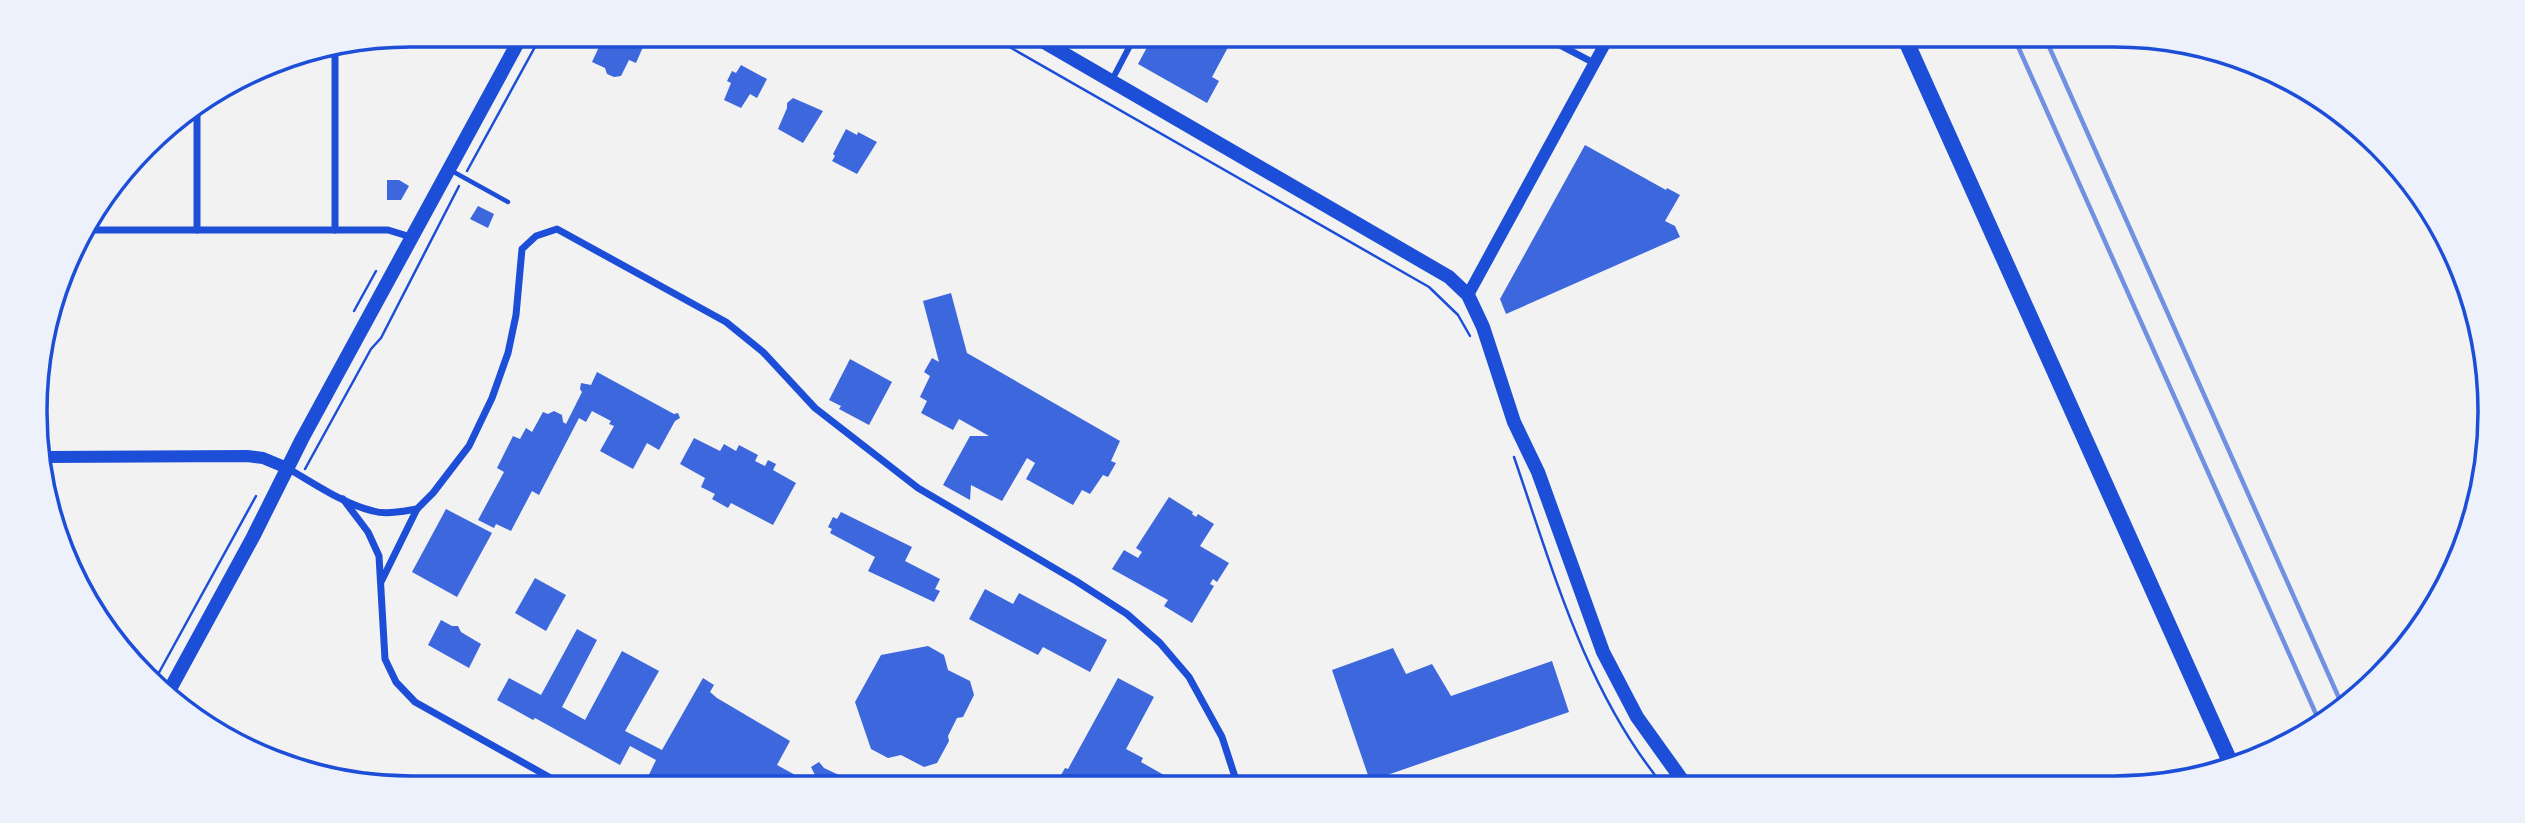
<svg xmlns="http://www.w3.org/2000/svg" width="2525" height="823" viewBox="0 0 2525 823" font-family="'Roboto Condensed',sans-serif">
	<style>
		.building { fill: #3d67dc }
		.lines { fill: none; stroke-linecap: round; stroke-linejoin: round }
		.path { stroke: #1d4ed8; stroke-width: 2.5 }
		.service { stroke: #1d4ed8; stroke-width: 4.5 }
		.pedestrian { stroke: #1d4ed8; stroke-width: 6 }
		.minor { stroke: #1d4ed8; stroke-width: 7 }
		.tertiary { stroke: #1d4ed8; stroke-width: 12 }
		.secondary { stroke: #1d4ed8; stroke-width: 12 }
		.primary { stroke: #1d4ed8; stroke-width: 14 }
		.trunk { stroke: #1d4ed8; stroke-width: 16 }
		.rail { stroke: #7290e2; stroke-width: 4.5 }
		.rim { fill: none; stroke: #1d4ed8; stroke-width: 3.5 }
	</style>
	<rect width="100%" height="100%" fill="#f2f2f2"/>
	<g class="building">
		<polygon points="604,36 637,36 646,40 636,63 629,60 621,76 614,77 607,74 605,68 592,62"/>
		<polygon points="1152,38 1233,38 1212,77 1219,81 1207,103 1138,64"/>
		<polygon points="741,65 767,79 757,98 750,94 741,108 724,100 731,83 727,81 732,71 736,73"/>
		<polygon points="793,98 823,111 803,143 778,129 787,108 787,103"/>
		<polygon points="846,129 857,135 858,132 877,142 857,174 832,161 835,156 833,154"/>
		<polygon points="1585,145 1666,190 1667,188 1680,195 1665,221 1675,226 1680,237 1506,314 1500,299"/>
		<polygon points="387,180 399,180 409,186 401,200 387,200"/>
		<polygon points="478,206 494,214 488,228 470,219"/>
		<polygon points="951,293 967,353 1120,441 1111,461 1116,463 1108,477 1103,475 1090,494 1082,490 1073,505 1026,479 1035,463 1027,458 1002,501 971,485 970,500 943,485 970,436 989,436 959,419 953,430 921,413 927,401 920,397 930,376 924,372 932,358 939,362 923,301"/>
		<polygon points="850,359 892,382 869,425 839,409 841,406 829,400"/>
		<polygon points="597,372 674,414 678,413 680,418 675,421 659,450 647,443 633,469 600,451 614,426 609,424 611,421 592,411 586,422 579,418 539,495 532,491 511,531 496,524 494,528 478,520 504,472 497,468 513,436 520,439 526,428 532,432 543,412 548,414 554,411 562,415 563,422 566,424 582,392 580,389 581,383 591,385"/>
		<polygon points="694,438 720,451 724,444 736,451 739,445 758,455 755,461 765,466 768,460 776,464 773,470 796,483 773,525 731,503 728,508 712,499 715,494 701,487 705,478 680,464"/>
		<polygon points="1169,497 1193,512 1192,514 1196,517 1198,514 1214,524 1200,546 1229,563 1217,582 1213,579 1210,584 1214,586 1192,623 1164,606 1168,600 1112,569 1124,550 1138,558 1142,552 1136,548"/>
		<polygon points="446,509 492,533 457,597 412,572"/>
		<polygon points="841,512 912,547 905,561 940,579 935,589 940,591 934,602 868,571 875,557 830,533 832,529 828,527 833,517 837,519"/>
		<polygon points="535,578 566,595 546,631 515,613"/>
		<polygon points="985,589 1013,604 1019,593 1107,640 1090,672 1043,647 1038,655 969,619"/>
		<polygon points="441,620 452,626 458,626 461,632 481,644 469,668 428,645"/>
		<polygon points="577,629 597,640 562,707 585,720 622,651 659,671 625,731 662,750 703,678 714,685 710,692 717,698 790,741 777,765 808,782 646,781 656,760 630,746 620,765 535,718 533,720 497,700 509,678 541,695"/>
		<polygon points="928,646 944,655 948,670 970,681 974,695 963,717 957,718 948,736 949,741 937,763 924,767 901,755 888,758 871,749 855,702 881,655"/>
		<polygon points="1393,648 1406,674 1432,664 1451,696 1552,661 1569,712 1370,781 1332,670"/>
		<polygon points="1118,678 1154,697 1126,749 1143,758 1141,762 1178,783 1057,782 1065,768 1068,769"/>
		<polygon points="819,762 824,768 854,782 811,782 815,775 811,767"/>
	</g>
	<g class="lines">
		<g class="path">
			<polyline points="992,37 1429,287 1458,315 1470,336"/>
			<polyline points="467,171 541,36"/>
			<polyline points="354,311 376,271"/>
			<path d="M 1514,457 C 1553,570 1585,689 1662,784"/>
			<polyline points="305,469 371,349 381,338 459,186"/>
			<polyline points="156,678 256,496"/>
		</g>
		<polyline class="service" points="452,171 508,202"/>
		<polyline class="pedestrian" points="1112,80 1134,38"/>
		<g class="minor">
			<polyline points="1550,40 1594,63"/>
			<polyline points="335,50 335,230"/>
			<polyline points="85,230 388,230 411,237"/>
			<polyline points="197,230 197,108"/>
			<path d="M 287,468 C 314,483 343,504 373,511 C 387,515 403,511 417,509"/>
			<polyline points="343,499 368,532 379,556 385,659 396,682 415,702 556,781"/>
			<polyline points="381,582 417,509 433,493 469,446 492,398 508,353 516,315 522,249 536,236 557,229 726,322 763,352 815,408 918,488 1076,581 1127,614 1160,643 1189,677 1222,737 1237,783"/>
		</g>
		<polyline class="tertiary" points="1468,295 1607,40"/>
		<polyline class="secondary" points="44,457 247,456 263,458 287,468"/>
		<g class="primary">
			<polyline points="1037,38 1449,277 1468,295 1483,327 1514,422 1538,472 1603,652 1637,717 1685,784"/>
			<polyline points="169,691 253,537 302,439 522,35"/>
		</g>
		<polyline class="trunk" points="1906,41 2231,764"/>
		<g class="rail">
			<polyline points="2016,42 2320,723"/>
			<polyline points="2047,42 2343,707"/>
			<polyline points="2446,582 2451,556 2483,452"/>
		</g>
	</g>
	<path d="M0 0H2525V823H0ZM411 47H2114A364 364 0 0 1 2478 411V412A364 364 0 0 1 2114 776H411A364 364 0 0 1 47 412V411A364 364 0 0 1 411 47Z" fill="#edf1fc" fill-rule="evenodd"/>
	<path class="rim" d="M411 47H2114A364 364 0 0 1 2478 411V412A364 364 0 0 1 2114 776H411A364 364 0 0 1 47 412V411A364 364 0 0 1 411 47Z"/>
</svg>
